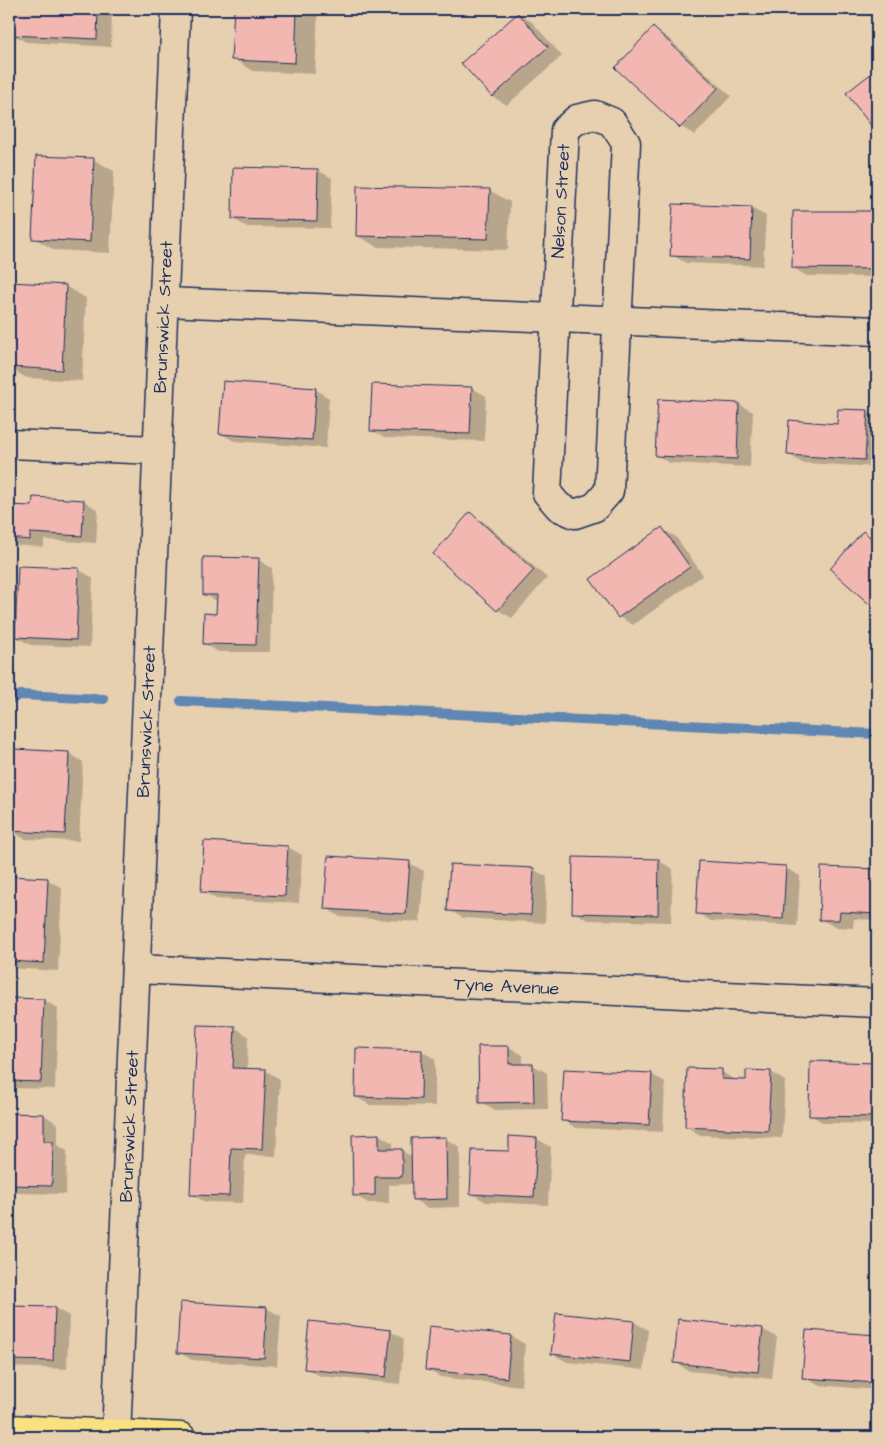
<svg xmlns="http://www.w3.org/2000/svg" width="886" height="1446" viewBox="0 0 886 1446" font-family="'Architects Daughter',sans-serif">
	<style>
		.shadow { fill: #0003 }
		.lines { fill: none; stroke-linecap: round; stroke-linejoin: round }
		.stream { stroke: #6187b3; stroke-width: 10 }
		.building { fill: #f3b7b1; stroke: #1b2f5e }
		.minor-casing { stroke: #1b2f5e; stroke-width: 31 }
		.major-casing { stroke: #1b2f5e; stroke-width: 31 }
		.minor { stroke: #e7d0af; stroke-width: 28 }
		.major { stroke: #fae180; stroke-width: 28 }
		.labels { text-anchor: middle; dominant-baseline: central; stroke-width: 5; stroke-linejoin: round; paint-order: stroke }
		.street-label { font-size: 18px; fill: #1b2f5e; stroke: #e7d0af }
	</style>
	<rect width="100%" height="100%" fill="#e7d0af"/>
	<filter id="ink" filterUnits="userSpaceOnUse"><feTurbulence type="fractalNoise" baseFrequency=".02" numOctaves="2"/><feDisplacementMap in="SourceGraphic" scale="10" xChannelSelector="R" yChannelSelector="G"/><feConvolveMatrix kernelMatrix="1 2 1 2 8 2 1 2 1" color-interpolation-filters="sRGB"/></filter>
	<g filter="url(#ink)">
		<g class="shadow">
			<polygon points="13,9 112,9 111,47 26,42 12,34"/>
			<polygon points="235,9 318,9 315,74 253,71 233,59"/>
			<polygon points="518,14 532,22 562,56 507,105 493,97 463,63"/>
			<polygon points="653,29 667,37 731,96 695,135 681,127 617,68"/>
			<polygon points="877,71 877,131 848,93"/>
			<polygon points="94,160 114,171 110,253 54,250 34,238"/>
			<polygon points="317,170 332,178 330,228 247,227 233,219"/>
			<polygon points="489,190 510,202 508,250 378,247 357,236"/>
			<polygon points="751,208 766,216 763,266 686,263 672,255"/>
			<polygon points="794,212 877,213 877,277 807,276 793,268"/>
			<polygon points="11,283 65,286 86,298 82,381 27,378 9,368"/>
			<polygon points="472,388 486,396 484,441 386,438 371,430"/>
			<polygon points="315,389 329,398 326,448 234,441 220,433"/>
			<polygon points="739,404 753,412 750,467 670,463 656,455"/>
			<polygon points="868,411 877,417 877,467 802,463 788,454 838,425"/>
			<polygon points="34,498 84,501 98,510 96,543 44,540 44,547 9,545 9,506 33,508"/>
			<polygon points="470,514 484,522 547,578 512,618 498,610 435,554"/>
			<polygon points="662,529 676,537 703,575 633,625 619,617"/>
			<polygon points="863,532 877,540 877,610 831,569"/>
			<polygon points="258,560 272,568 270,652 218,652 204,643 217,615 218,602 204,594"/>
			<polygon points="78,569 93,578 90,647 31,645 16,637"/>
			<polygon points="69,753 83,762 79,841 25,839 11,831"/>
			<polygon points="288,847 302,855 299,903 216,899 202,891"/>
			<polygon points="659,861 673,869 671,922 588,920 574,912"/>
			<polygon points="409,863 424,871 420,922 340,917 326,908"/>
			<polygon points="786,868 800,876 797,926 711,921 697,913"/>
			<polygon points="823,868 877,871 877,920 854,919 853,928 835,927 820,919"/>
			<polygon points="533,869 547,877 545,923 463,918 449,910"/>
			<polygon points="9,877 48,880 62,888 58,971 9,968"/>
			<polygon points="9,999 44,1000 58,1008 55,1089 9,1088"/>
			<polygon points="234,1027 248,1036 247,1070 266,1071 280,1079 276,1156 245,1155 243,1203 205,1202 191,1194"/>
			<polygon points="509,1047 523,1055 523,1065 533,1065 547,1073 548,1109 495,1110 481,1102"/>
			<polygon points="421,1051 435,1059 435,1106 370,1105 356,1097"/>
			<polygon points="811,1063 877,1064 877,1124 824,1123 810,1115"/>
			<polygon points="721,1071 736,1081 747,1081 771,1072 785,1081 782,1138 700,1135 686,1126"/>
			<polygon points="651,1074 665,1082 663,1132 576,1128 562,1120"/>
			<polygon points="9,1114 44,1115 58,1124 58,1145 67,1151 66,1194 19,1193 9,1187"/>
			<polygon points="379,1135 393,1143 393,1150 401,1150 412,1157 446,1139 460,1147 460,1207 427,1208 413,1199 413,1184 389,1185 389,1203 368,1203 354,1195"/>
			<polygon points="537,1139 551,1147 548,1205 486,1202 472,1194 510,1153"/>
			<polygon points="9,1307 55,1308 69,1316 67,1369 9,1367"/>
			<polygon points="266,1308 281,1316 277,1366 192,1360 178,1352"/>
			<polygon points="634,1322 648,1330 644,1370 567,1362 553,1354"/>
			<polygon points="430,1327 511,1336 525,1344 521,1386 440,1377 426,1369"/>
			<polygon points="762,1329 777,1337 772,1379 689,1371 675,1362"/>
			<polygon points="390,1331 404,1339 400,1384 320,1376 306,1368"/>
			<polygon points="807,1331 877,1336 877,1390 818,1385 803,1377"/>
		</g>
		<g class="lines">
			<g class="stream">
				<polyline points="9,700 20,695 104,699"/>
				<polyline points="181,701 877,734"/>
			</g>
		</g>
		<g class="building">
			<polygon points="11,9 98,9 97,39 10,35"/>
			<polygon points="234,9 297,9 295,63 231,60"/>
			<polygon points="518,13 548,47 492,97 461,63"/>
			<polygon points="653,27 718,88 680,128 615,68"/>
			<polygon points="877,69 877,130 876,132 846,93"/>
			<polygon points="36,156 94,158 90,242 32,239"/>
			<polygon points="233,167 318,169 317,221 232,219"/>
			<polygon points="357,186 490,189 488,239 356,236"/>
			<polygon points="673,204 752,207 750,259 670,256"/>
			<polygon points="793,211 877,211 877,269 792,268"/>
			<polygon points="10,282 66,285 62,370 9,367"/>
			<polygon points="223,381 316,388 312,440 219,434"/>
			<polygon points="372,384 472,387 470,434 370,431"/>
			<polygon points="658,399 739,403 737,459 655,456"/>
			<polygon points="838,409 868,410 865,460 787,455 789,420 837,424"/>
			<polygon points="33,497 84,500 82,536 30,533 30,540 9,538 9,505 32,506"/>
			<polygon points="470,512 534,570 497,611 433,554"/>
			<polygon points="662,527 690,567 618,618 590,579"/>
			<polygon points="863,531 877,543 877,611 830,569"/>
			<polygon points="203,557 259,558 256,645 203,644 204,613 216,614 217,595 203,595"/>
			<polygon points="18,566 79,568 76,640 15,637"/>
			<polygon points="14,749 69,752 65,834 9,831"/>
			<polygon points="204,841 288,846 285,896 201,892"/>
			<polygon points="328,856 410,861 406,914 324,909"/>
			<polygon points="573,857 659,859 658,915 572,913"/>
			<polygon points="699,861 786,866 783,919 696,914"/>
			<polygon points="450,864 534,868 531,915 447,911"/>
			<polygon points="821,867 877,869 877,914 840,912 839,920 819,920"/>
			<polygon points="9,876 48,878 44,963 9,961"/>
			<polygon points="9,998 44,999 41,1082 9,1081"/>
			<polygon points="197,1025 235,1026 233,1068 266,1069 262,1149 231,1148 229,1196 190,1195"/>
			<polygon points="478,1046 509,1046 509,1064 533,1064 534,1102 479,1103"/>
			<polygon points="356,1048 422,1050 421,1099 355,1097"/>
			<polygon points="810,1061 877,1063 877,1117 809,1116"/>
			<polygon points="687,1068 722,1069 722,1079 746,1080 746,1070 771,1071 768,1131 685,1127"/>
			<polygon points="564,1069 652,1073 649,1125 561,1121"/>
			<polygon points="9,1113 44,1114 44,1141 53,1141 52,1186 9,1185"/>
			<polygon points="379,1134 379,1149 402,1149 402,1177 375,1177 375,1195 353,1196 352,1135"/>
			<polygon points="509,1136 537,1138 534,1197 470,1194 472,1150 509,1151"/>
			<polygon points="446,1137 447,1199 412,1200 411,1138"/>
			<polygon points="180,1302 267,1307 264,1358 177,1353"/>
			<polygon points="9,1306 55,1307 53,1361 9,1360"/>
			<polygon points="556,1313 634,1321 630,1362 551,1354"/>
			<polygon points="678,1319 763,1328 758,1372 674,1363"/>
			<polygon points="309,1321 391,1330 386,1377 304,1369"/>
			<polygon points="429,1326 511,1335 507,1378 425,1370"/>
			<polygon points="806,1330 877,1335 877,1383 802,1378"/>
		</g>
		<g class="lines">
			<g class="minor-casing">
				<g id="minor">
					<polygon points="595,115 612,122 626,143 609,491 595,507 575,514 559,507 547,493 565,130 577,119"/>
					<polyline points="165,302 877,331"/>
					<polyline points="9,444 157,450"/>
					<path id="s1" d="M 136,969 L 877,1003"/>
					<path id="s2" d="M 116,1437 L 176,9"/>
				</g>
			</g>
			<g class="major-casing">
				<polyline id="major" points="9,1429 181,1437"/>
			</g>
			<use href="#minor" class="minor"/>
			<use href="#major" class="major"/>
		</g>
	</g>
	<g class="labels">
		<g class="street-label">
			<text transform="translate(561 201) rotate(-87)">Nelson Street</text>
			<text stroke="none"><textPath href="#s2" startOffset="1121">Brunswick Street</textPath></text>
			<text stroke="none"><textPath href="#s2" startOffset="716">Brunswick Street</textPath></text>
			<text stroke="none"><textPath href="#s1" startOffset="371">Tyne Avenue</textPath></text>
			<text stroke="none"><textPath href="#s2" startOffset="311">Brunswick Street</textPath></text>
		</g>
	</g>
	<rect width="886" height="1446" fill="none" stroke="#e7d0af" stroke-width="30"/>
	<rect x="15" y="15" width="856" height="1416" fill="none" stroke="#1b2f5e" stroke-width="2" filter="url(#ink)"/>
</svg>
